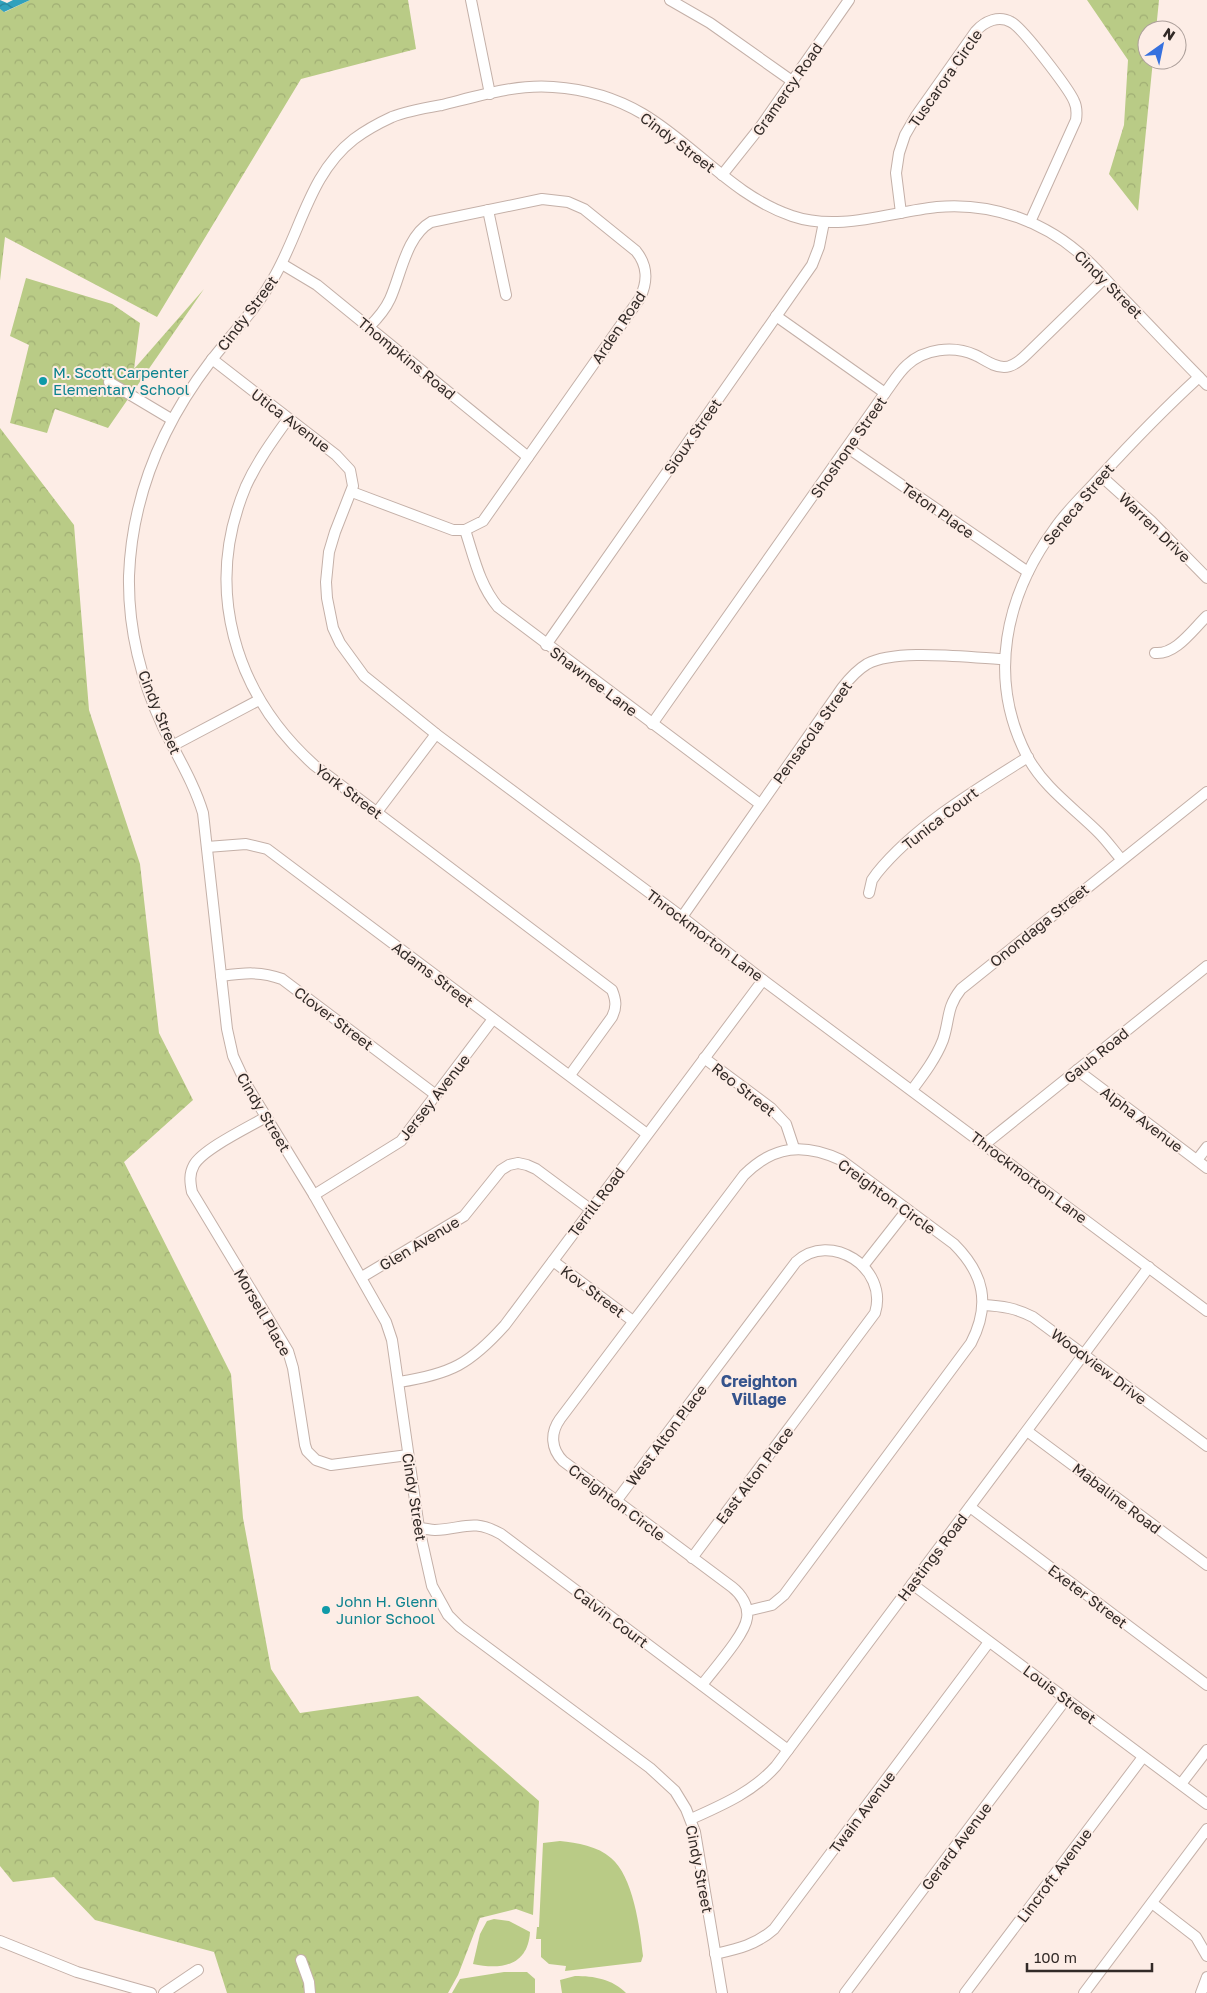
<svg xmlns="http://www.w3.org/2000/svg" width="1207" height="1993" viewBox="0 0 1207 1993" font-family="'Golos Text',sans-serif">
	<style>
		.forest { fill: url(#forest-crowns) }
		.pitch { fill: #b9cb86 }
		.water { fill: url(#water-waves) }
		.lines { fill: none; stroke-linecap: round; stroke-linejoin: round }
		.minor-casing { stroke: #c4b0a8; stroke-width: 12 }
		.minor { stroke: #fff; stroke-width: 10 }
		.culture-dot { fill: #0f9aa8; stroke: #fdede6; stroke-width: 2 }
		.labels { text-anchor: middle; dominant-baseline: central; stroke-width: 4; stroke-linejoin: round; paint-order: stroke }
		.street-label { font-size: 15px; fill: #322a27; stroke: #fdede6 }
		.culture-label { font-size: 15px; fill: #0d838f; stroke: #fdede6; text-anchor: start }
		.neighbourhood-label { font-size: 16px; font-weight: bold; fill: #35538c; stroke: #fdede6 }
	</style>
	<defs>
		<pattern id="forest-crowns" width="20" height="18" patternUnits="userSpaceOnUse" patternTransform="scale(1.25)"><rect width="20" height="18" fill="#b9cb86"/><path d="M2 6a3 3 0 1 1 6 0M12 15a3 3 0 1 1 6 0" fill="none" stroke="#a0ae74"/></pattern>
		<pattern id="water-waves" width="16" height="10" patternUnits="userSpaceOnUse" patternTransform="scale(1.25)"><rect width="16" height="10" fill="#31a1bd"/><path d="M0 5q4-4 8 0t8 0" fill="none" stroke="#2a839a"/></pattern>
	</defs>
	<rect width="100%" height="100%" fill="#fdede6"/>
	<g class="forest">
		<polygon points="30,0 408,0 416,49 301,79 157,317 5,237 0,281 0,9 5,12"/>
		<polygon points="1087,0 1159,0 1156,30 1147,30 1147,60 1153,60 1138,211 1109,174 1124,125 1128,60"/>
		<polygon points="26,278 112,304 140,323 134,369 204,289 108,428 55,409 47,433 10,423 29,345 10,336"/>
		<polygon points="0,428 74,525 89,710 140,864 159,1033 193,1100 124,1162 231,1374 243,1518 271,1669 300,1713 418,1696 539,1801 533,1915 516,1909 480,1918 458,1975 448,1993 227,1993 214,1952 95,1920 54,1877 13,1882 0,1866"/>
	</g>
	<g class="pitch">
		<path d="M 560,1841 C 577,1843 598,1846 611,1858 C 633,1876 640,1928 643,1956 L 641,1962 L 565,1971 L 566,1966 L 549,1964 L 541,1957 L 541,1939 L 536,1939 L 537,1927 L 539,1927 L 543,1843 Z"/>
		<path d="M 494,1919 L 509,1921 L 530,1932 C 528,1966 501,1970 473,1964 L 480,1934 L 487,1921 Z"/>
		<polygon points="504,1972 527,1972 535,1979 535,1993 452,1993 460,1979"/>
		<path d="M 575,1976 C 594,1976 612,1979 626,1993 L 562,1993 L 560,1980 Z"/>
	</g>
	<polygon class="water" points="0,0 7,3 13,0 30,0 4,12 0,9"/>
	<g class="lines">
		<g class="minor-casing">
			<g id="minor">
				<polyline points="471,0 490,94"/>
				<polyline points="670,0 710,23 792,81"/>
				<polyline points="722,175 761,126 849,0"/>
				<polyline points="488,210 506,295"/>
				<path d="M 901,213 L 896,173 L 899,153 L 905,135 L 916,116 L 976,31 C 985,21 999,15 1011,22 C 1022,27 1069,89 1074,101 C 1077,107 1077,113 1076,120 L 1030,222"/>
				<polyline points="282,264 317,285 528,457"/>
				<polyline points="776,316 885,393"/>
				<polyline points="212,359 336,455 350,470 353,486 335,532 329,552 326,582 327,598 333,628 340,643 364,676 436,734 682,917 763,980 1207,1311"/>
				<polyline points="109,382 171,419"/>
				<path d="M 288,419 C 272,441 257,462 246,486 C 203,588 234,693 314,765 L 612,990 C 616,1000 617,1007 612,1017 L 570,1075"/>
				<polyline points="848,448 1028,572"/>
				<polyline points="1101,476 1151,521 1207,578"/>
				<path d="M 352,492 L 453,530 L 465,530 L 483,521 L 640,298 C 648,281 648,266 636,251 L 584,209 L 568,202 L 542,199 L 431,222 C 406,236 401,275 390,299 C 385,310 377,319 369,327"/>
				<path d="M 465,530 C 474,557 479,584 498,607 L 760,804"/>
				<polyline points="546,645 812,265 819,247 824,222"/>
				<path d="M 1155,653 C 1176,655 1193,629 1207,616"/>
				<path d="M 652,724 L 885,393 C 892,384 898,373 907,365 C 924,349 953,345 975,355 C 984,359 993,367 1004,367 C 1013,367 1021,360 1027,354 L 1104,279"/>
				<polyline points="172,746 259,700"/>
				<polyline points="377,812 436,734"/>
				<polyline points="207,847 246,844 267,849 647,1134"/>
				<path d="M 1121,859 C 1114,851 1107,841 1099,833 C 1074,808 1044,788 1027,756 C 987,678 1005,596 1055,528 C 1068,509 1085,494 1100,477 C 1132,442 1164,409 1199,377"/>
				<path d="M 869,893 L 872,880 L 877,873 C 915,826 977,789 1028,757"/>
				<path d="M 682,917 L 842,688 C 849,679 857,670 867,664 C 897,648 969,658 1004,659"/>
				<path d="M 221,976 C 244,973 260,971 282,979 L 436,1095"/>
				<polyline points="704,1058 771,1108 786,1124 794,1148"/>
				<polyline points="1077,1070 1207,1168"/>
				<path d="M 912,1090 C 924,1074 936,1058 943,1040 C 950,1019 946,1008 961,989 L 1207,792"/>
				<path d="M 266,1117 C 249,1127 203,1149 194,1165 C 189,1174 190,1182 192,1192 L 288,1351 L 293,1368 L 305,1445 L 307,1451 L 316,1460 L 331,1465 L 408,1455"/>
				<polyline points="985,1144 1207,966"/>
				<polyline points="1197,1160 1207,1147"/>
				<polyline points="314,1195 401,1141 493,1019"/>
				<polyline points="553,1261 633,1321"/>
				<polyline points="863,1266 907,1210"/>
				<polyline points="362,1277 464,1216 501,1170 509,1165 518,1163 527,1165 536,1169 590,1209"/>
				<path d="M 983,1305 C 1002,1306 1016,1308 1033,1317 L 1207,1446"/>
				<path d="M 399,1382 C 451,1374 470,1364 505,1325 L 763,980"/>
				<polyline points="1027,1431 1207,1565"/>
				<path d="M 617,1500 L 796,1262 C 830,1230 889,1268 875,1313 L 692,1558"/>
				<polyline points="970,1507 1207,1685"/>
				<path d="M 419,1528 C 424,1528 430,1530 435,1530 C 464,1529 472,1518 501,1534 L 788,1750"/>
				<polyline points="912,1584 1207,1804"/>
				<path d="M 702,1685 C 713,1670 745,1635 747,1618 C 749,1606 741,1594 732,1587 L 563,1461 C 551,1449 550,1433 560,1419 L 744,1175 C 774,1145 804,1143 841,1160 L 954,1244 C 984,1274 991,1304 971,1343 L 784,1595 L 772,1605 L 747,1611"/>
				<polyline points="1181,1784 1207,1750"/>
				<path d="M 691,1819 C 722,1805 753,1792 776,1766 L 1149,1267"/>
				<polyline points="1152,1903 1196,1937 1207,1956"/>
				<polyline points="0,1941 77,1972 151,1993"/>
				<path d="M 715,1954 C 737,1949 756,1945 774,1929 L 989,1642"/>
				<polyline points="301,1960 309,1982 310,1993"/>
				<polyline points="164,1993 198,1970"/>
				<path d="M 722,1993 L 695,1832 L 686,1809 L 675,1791 L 650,1768 L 460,1627 L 448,1615 L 432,1586 L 419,1528 L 392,1340 L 386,1322 L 314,1195 L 246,1084 L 233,1056 L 227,1029 L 203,813 C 194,783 177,756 163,727 C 141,680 128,629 129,576 C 132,496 162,425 210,362 C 231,335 256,309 273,279 C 301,232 309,174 354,139 C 366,130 379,123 392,117 C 407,111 425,108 442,105 C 478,96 516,84 553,87 C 584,89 616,98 643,114 C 695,145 733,196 792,216 C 839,232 890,212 937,207 C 993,202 1047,222 1087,260 C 1100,272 1111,286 1123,298 C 1151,327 1179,357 1207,385"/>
				<polyline points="845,1993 1066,1699"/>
				<polyline points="965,1993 1143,1757"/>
				<polyline points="1084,1993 1207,1829"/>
				<polyline points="1201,1993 1207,1977"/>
			</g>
		</g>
		<use href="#minor" class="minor"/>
	</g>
	<g class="culture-dot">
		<circle cx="43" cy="381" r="5"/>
		<circle cx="326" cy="1610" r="5"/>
	</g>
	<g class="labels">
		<g class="street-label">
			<text transform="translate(945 78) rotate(-55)">Tuscarora Circle</text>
			<text transform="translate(787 89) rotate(-55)">Gramercy Road</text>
			<text transform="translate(678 142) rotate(37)">Cindy Street</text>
			<text transform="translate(1109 284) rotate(45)">Cindy Street</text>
			<text transform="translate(247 313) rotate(-53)">Cindy Street</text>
			<text transform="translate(618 327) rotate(-56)">Arden Road</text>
			<text transform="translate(407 358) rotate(39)">Thompkins Road</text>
			<text transform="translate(291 420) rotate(37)">Utica Avenue</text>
			<text transform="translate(692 436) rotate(-55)">Sioux Street</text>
			<text transform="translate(848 447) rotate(-55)">Shoshone Street</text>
			<text transform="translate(1078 504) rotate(-50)">Seneca Street</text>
			<text transform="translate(938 510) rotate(35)">Teton Place</text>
			<text transform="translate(1155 527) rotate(44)">Warren Drive</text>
			<text transform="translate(594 681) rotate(37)">Shawnee Lane</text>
			<text transform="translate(160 712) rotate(68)">Cindy Street</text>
			<text transform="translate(812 732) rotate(-54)">Pensacola Street</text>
			<text transform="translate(349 791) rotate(37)">York Street</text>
			<text transform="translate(940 818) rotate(-38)">Tunica Court</text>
			<text transform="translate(1039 925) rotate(-39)">Onondaga Street</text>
			<text transform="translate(705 935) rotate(37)">Throckmorton Lane</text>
			<text transform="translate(433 974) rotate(37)">Adams Street</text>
			<text transform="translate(334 1018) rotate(37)">Clover Street</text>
			<text transform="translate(1096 1055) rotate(-39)">Gaub Road</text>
			<text transform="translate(744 1089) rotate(38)">Reo Street</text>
			<text transform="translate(434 1097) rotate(-52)">Jersey Avenue</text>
			<text transform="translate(264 1112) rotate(59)">Cindy Street</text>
			<text transform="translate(1142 1119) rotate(37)">Alpha Avenue</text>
			<text transform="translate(1029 1177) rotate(37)">Throckmorton Lane</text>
			<text transform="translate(887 1196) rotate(36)">Creighton Circle</text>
			<text transform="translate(596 1202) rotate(-53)">Terrill Road</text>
			<text transform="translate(419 1243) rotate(-31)">Glen Avenue</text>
			<text transform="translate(593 1291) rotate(37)">Kov Street</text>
			<text transform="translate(263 1312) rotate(60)">Morsell Place</text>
			<text transform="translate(1099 1366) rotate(37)">Woodview Drive</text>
			<text transform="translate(666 1435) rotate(-53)">West Alton Place</text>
			<text transform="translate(754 1475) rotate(-53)">East Alton Place</text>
			<text transform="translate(415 1497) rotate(81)">Cindy Street</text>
			<text transform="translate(1117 1498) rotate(37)">Mabaline Road</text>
			<text transform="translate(617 1502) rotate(37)">Creighton Circle</text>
			<text transform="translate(932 1557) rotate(-53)">Hastings Road</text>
			<text transform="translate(1088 1596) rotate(37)">Exeter Street</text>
			<text transform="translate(611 1617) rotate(37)">Calvin Court</text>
			<text transform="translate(1060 1694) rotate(37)">Louis Street</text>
			<text transform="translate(862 1812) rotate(-53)">Twain Avenue</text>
			<text transform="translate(956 1846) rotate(-53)">Gerard Avenue</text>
			<text transform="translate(700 1869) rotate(79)">Cindy Street</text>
			<text transform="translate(1054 1875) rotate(-53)">Lincroft Avenue</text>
		</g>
		<g class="culture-label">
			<text x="53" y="372">M. Scott Carpenter<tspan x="53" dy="17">Elementary School</tspan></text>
			<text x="336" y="1601">John H. Glenn<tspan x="336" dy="17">Junior School</tspan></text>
		</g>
		<g class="neighbourhood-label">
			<text x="759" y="1381">Creighton<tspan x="759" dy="18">Village</tspan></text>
		</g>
	</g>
	<g transform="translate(1162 45) rotate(33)"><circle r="24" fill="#fdede6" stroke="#ac9f9a"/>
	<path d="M0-4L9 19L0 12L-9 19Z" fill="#3671df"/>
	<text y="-8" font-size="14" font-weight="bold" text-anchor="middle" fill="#322a27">N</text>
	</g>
	<path d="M1027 1963v8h125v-8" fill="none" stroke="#322a27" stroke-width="2.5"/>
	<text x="1034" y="1963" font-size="15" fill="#322a27" stroke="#fdede6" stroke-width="4" paint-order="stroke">100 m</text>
</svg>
